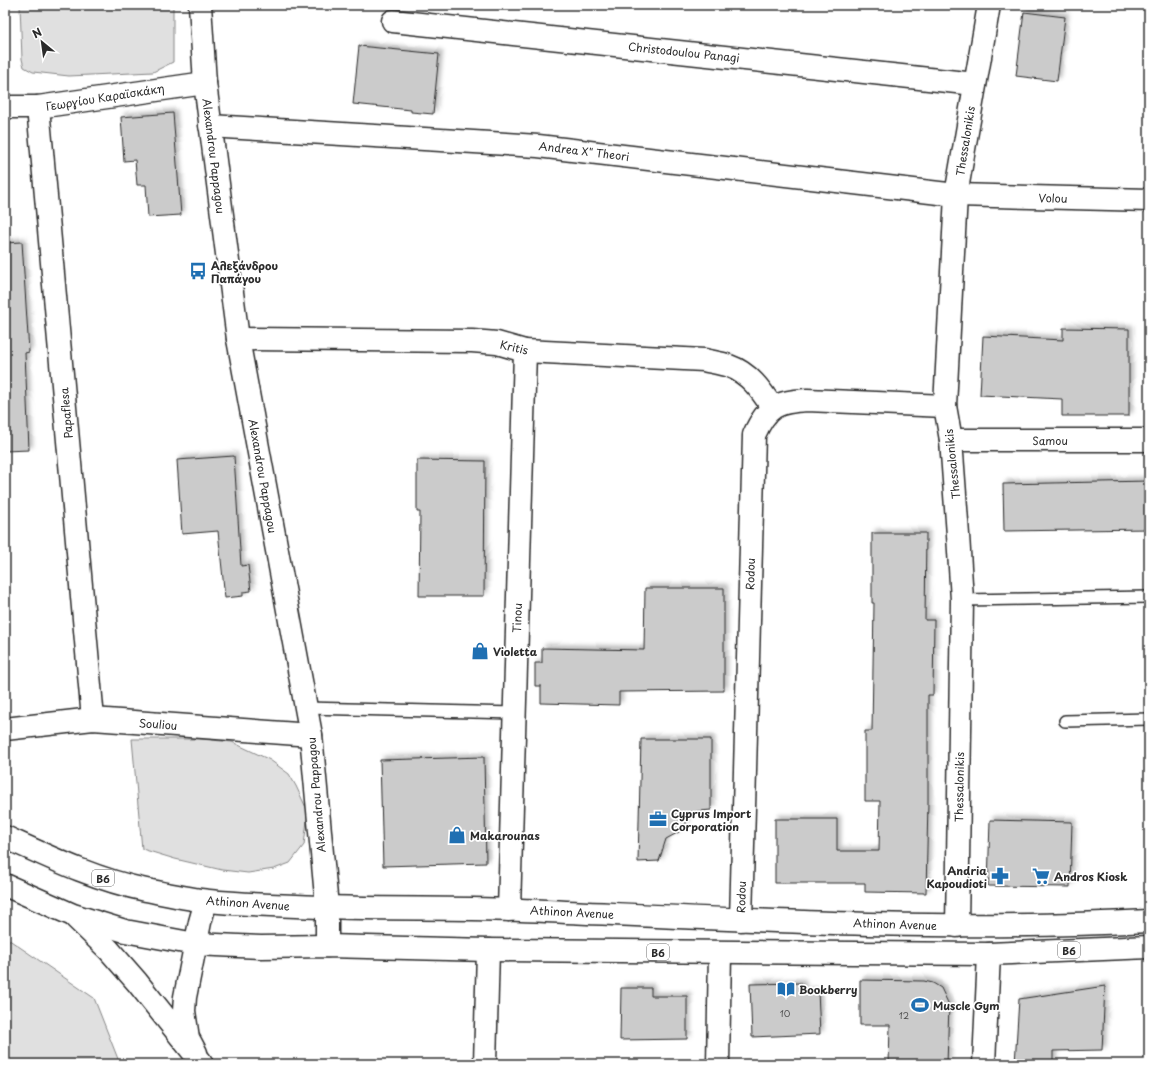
<svg xmlns="http://www.w3.org/2000/svg" width="1154" height="1069" viewBox="0 0 1154 1069" font-family="'Playpen Sans',sans-serif">
	<style>
		.green { fill: #e0e0e0; stroke: #868686 }
		.building { fill: #cbcbcb; stroke: #2b2b2b; filter: url(#shadow) }
		.lines { fill: none; stroke-linecap: round; stroke-linejoin: round }
		.lane-casing { stroke: #2b2b2b; stroke-width: 14 }
		.street-casing { stroke: #2b2b2b; stroke-width: 25 }
		.secondary-casing { stroke: #2b2b2b; stroke-width: 25 }
		.primary-casing { stroke: #2b2b2b; stroke-width: 25 }
		.lane { stroke: #fff; stroke-width: 11 }
		.street { stroke: #fff; stroke-width: 22 }
		.secondary { stroke: #fff; stroke-width: 22 }
		.primary { stroke: #fff; stroke-width: 22 }
		.labels { text-anchor: middle; dominant-baseline: central; stroke-width: 3.5; stroke-linejoin: round; paint-order: stroke }
		.number-label { font-size: 9px; fill: #535353 }
		.shield { fill: #fff; stroke: #6b6b6b; stroke-width: 1 }
		.shield-label { font-size: 10px; font-weight: bold; fill: #2b2b2b }
		.street-label { font-size: 11px; fill: #2b2b2b; stroke: #fff }
		.poi-label { font-size: 11px; font-weight: bold; fill: #2b2b2b; stroke: #fff; text-anchor: start }
	</style>
	<defs>
		<filter id="shadow"><feDropShadow dx="3.5" dy="-3.5" stdDeviation="2" flood-color="#0004"/></filter>
	</defs>
	<rect width="100%" height="100%" fill="#fff"/>
	<filter id="ink" filterUnits="userSpaceOnUse"><feTurbulence type="fractalNoise" baseFrequency=".025" numOctaves="2"/><feDisplacementMap in="SourceGraphic" scale="8" xChannelSelector="R" yChannelSelector="G"/><feConvolveMatrix kernelMatrix="1 2 1 2 8 2 1 2 1" color-interpolation-filters="sRGB"/></filter>
	<g filter="url(#ink)">
		<g class="green">
			<polygon points="20,5 173,5 173,62 153,72 69,76 33,72 24,67 22,59"/>
			<polygon points="132,739 201,739 232,742 270,760 289,774 296,786 308,812 304,845 290,863 274,869 248,873 222,870 175,859 142,849"/>
			<polygon points="5,937 94,998 120,1064 5,1064"/>
		</g>
		<g class="building">
			<polygon points="1024,12 1065,17 1057,81 1016,76"/>
			<polygon points="359,46 439,54 433,114 411,112 411,110 353,104"/>
			<polygon points="173,113 181,215 148,217 146,185 137,185 135,160 124,161 121,117"/>
			<polygon points="22,242 29,352 25,353 29,450 5,451 5,243"/>
			<polygon points="1063,328 1129,329 1129,416 1062,416 1062,399 980,395 983,336 1063,340"/>
			<polygon points="234,456 241,566 248,565 251,591 243,592 243,596 225,598 218,531 182,534 177,460"/>
			<polygon points="417,460 485,461 484,596 419,596 420,512 417,512"/>
			<polygon points="1149,481 1149,529 1004,531 1003,484"/>
			<polygon points="872,533 926,533 925,620 934,620 933,695 928,695 928,802 926,893 865,892 865,883 775,883 775,819 837,819 837,851 879,851 880,801 865,801 865,731 872,731 874,603 872,603"/>
			<polygon points="645,588 724,588 724,691 619,692 619,705 541,703 541,686 535,686 535,663 542,663 542,648 644,650"/>
			<polygon points="641,739 711,739 711,810 690,812 685,826 679,832 666,839 659,861 638,862"/>
			<polygon points="484,757 486,863 383,866 380,760"/>
			<polygon points="990,820 1072,822 1070,887 988,886"/>
			<polygon points="860,980 924,981 933,983 941,988 949,1005 947,1064 889,1064 890,1025 860,1025"/>
			<polygon points="802,983 802,992 818,991 820,1034 752,1037 750,984"/>
			<polygon points="1105,986 1102,1050 1053,1051 1053,1064 1015,1064 1019,999"/>
			<polygon points="621,988 651,988 651,996 687,996 687,1039 620,1040"/>
		</g>
		<g class="lines">
			<g class="lane-casing">
				<g id="lane">
					<polyline points="962,600 1149,597"/>
					<polyline points="306,708 515,713"/>
					<polyline points="1065,721 1149,719"/>
				</g>
			</g>
			<g class="street-casing">
				<g id="street">
					<polyline points="393,21 975,84"/>
					<polyline points="5,107 38,107 205,83"/>
					<polyline points="38,107 93,719"/>
					<polyline points="210,126 538,146 956,195 1149,200"/>
					<path d="M 238,339 L 472,341 L 497,343 L 525,351 L 704,360 C 712,362 721,363 729,366 C 749,373 761,390 772,407"/>
					<polyline points="951,440 1149,440"/>
					<polyline points="5,729 93,719 311,735"/>
					<polyline points="509,910 525,351"/>
					<path d="M 741,920 L 754,435 C 767,406 776,402 807,400 L 945,406"/>
					<polyline points="957,926 962,600 958,535 951,440 945,406 956,195 989,5"/>
					<polyline points="485,1064 488,950"/>
					<polyline points="718,1064 720,953"/>
					<polyline points="984,1064 989,954"/>
				</g>
			</g>
			<g class="secondary-casing">
				<g id="secondary">
					<polyline points="200,5 205,83 238,339 311,735 327,907 327,946"/>
					<polyline points="196,1053 188,1038 184,1011 185,997 200,922 206,901"/>
				</g>
			</g>
			<g class="primary-casing">
				<g id="primary">
					<path d="M 5,837 C 51,858 97,880 146,890 C 167,894 188,899 209,901 C 238,904 267,905 296,906 C 379,910 462,907 546,911 C 746,920 948,932 1149,921"/>
					<polyline points="5,885 73,915 125,931 195,944 261,947 327,946 488,950 989,954 1149,947"/>
					<polyline points="76,918 109,950 137,982 201,1062"/>
				</g>
			</g>
			<use href="#lane" class="lane"/>
			<use href="#street" class="street"/>
			<use href="#secondary" class="secondary"/>
			<use href="#primary" class="primary"/>
		</g>
	</g>
	<defs>
		<g id="bus-bare" transform="scale(1.38)"><path d="M-5-6H5V4H4V6H2V4H-2V6H-4V4H-5ZM-3.5-4V0h7V-4ZM-3.5 1.2v1.5H-2V1.2ZM2 1.2v1.5H3.5V1.2Z" fill="#1f6fb2" stroke="#fff" stroke-width="2.5" paint-order="stroke"/></g>
		<g id="shop-bare" transform="scale(1.38)"><path d="M-5-2.5h2.3a2.7 3.5 0 0 1 5.4 0H5L5.5 6h-11ZM-1.5-2.5h3a1.5 2.3 0 0 0-3 0Z" fill="#1f6fb2" stroke="#fff" stroke-width="2.5" paint-order="stroke"/></g>
		<g id="office-bare" transform="scale(1.38)"><path d="M-6-3h4V-5.5h4V-3h4V5H-6ZM-1-4.5V-3h2v-1.5ZM-6 0V1H6V0Z" fill="#1f6fb2" stroke="#fff" stroke-width="2.5" paint-order="stroke"/></g>
		<g id="pharmacy-bare" transform="scale(1.38)"><path d="M-2-6h4v4h4v4h-4v4h-4v-4h-4v-4h4Z" fill="#1f6fb2" stroke="#fff" stroke-width="2.5" paint-order="stroke"/></g>
		<g id="supermarket-bare" transform="scale(1.38)"><path d="M-6-5.5h2.5l.6 2H6L4.5 2H-2.5L-4.4-4H-6ZM-1.5 3.2a1.3 1.3 0 1 0 .1 0ZM3 3.2a1.3 1.3 0 1 0 .1 0Z" fill="#1f6fb2" stroke="#fff" stroke-width="2.5" paint-order="stroke"/></g>
		<g id="library-bare" transform="scale(1.38)"><path d="M-6-4Q-3-5.5-.7-3.5V5Q-3 3-6 4ZM6-4Q3-5.5 .7-3.5V5Q3 3 6 4Z" fill="#1f6fb2" stroke="#fff" stroke-width="2.5" paint-order="stroke"/></g>
		<g id="stadium-bare" transform="scale(1.38)"><path d="M0-5a6.5 5 0 1 0 0 10a6.5 5 0 1 0 0-10ZM-3.5-1.8h7v3.6h-7Z" fill="#1f6fb2" stroke="#fff" stroke-width="2.5" paint-order="stroke"/></g>
	</defs>
	<g fill-rule="evenodd">
		<use href="#bus-bare" x="198" y="271"/>
		<use href="#shop-bare" x="480" y="651"/>
		<use href="#office-bare" x="658" y="819"/>
		<use href="#shop-bare" x="457" y="835"/>
		<use href="#pharmacy-bare" x="1000" y="876"/>
		<use href="#supermarket-bare" x="1041" y="876"/>
		<use href="#library-bare" x="786" y="989"/>
		<use href="#stadium-bare" x="920" y="1005"/>
	</g>
	<g class="labels">
		<g class="number-label">
			<text x="785" y="1013">10</text>
			<text x="904" y="1015">12</text>
		</g>
		<g class="shield">
			<rect x="92" y="870" width="22" height="16" rx="3"/>
			<rect x="1058" y="942" width="22" height="16" rx="3"/>
			<rect x="647" y="944" width="22" height="16" rx="3"/>
		</g>
		<g class="shield-label">
			<text x="103" y="878">B6</text>
			<text x="1069" y="950">B6</text>
			<text x="658" y="952">B6</text>
		</g>
		<g class="street-label">
			<text transform="translate(684 52) rotate(6)">Christodoulou Panagi</text>
			<text transform="translate(105 97) rotate(-9)">Γεωργίου Καραϊσκάκη</text>
			<text transform="translate(965 141) rotate(-81)">Thessalonikis</text>
			<text transform="translate(584 151) rotate(7)">Andrea X" Theori</text>
			<text transform="translate(214 156) rotate(83)">Alexandrou Pappagou</text>
			<text transform="translate(1053 198) rotate(1)">Volou</text>
			<text transform="translate(514 347) rotate(13)">Kritis</text>
			<text transform="translate(66 413) rotate(-95)">Papaflesa</text>
			<text x="1050" y="440">Samou</text>
			<text transform="translate(952 464) rotate(-96)">Thessalonikis</text>
			<text transform="translate(263 476) rotate(80)">Alexandrou Pappagou</text>
			<text transform="translate(750 574) rotate(-88)">Rodou</text>
			<text transform="translate(517 618) rotate(-88)">Tinou</text>
			<text transform="translate(158 724) rotate(4)">Souliou</text>
			<text transform="translate(959 787) rotate(-89)">Thessalonikis</text>
			<text transform="translate(316 795) rotate(-95)">Alexandrou Pappagou</text>
			<text transform="translate(741 897) rotate(-88)">Rodou</text>
			<text transform="translate(248 903) rotate(4)">Athinon Avenue</text>
			<text transform="translate(572 912) rotate(3)">Athinon Avenue</text>
			<text transform="translate(895 924) rotate(2)">Athinon Avenue</text>
		</g>
		<g class="poi-label">
			<text x="211" y="265">Αλεξάνδρου<tspan x="211" dy="13">Παπάγου</tspan></text>
			<text x="493" y="651">Violetta</text>
			<text x="671" y="813">Cyprus Import<tspan x="671" dy="13">Corporation</tspan></text>
			<text x="470" y="835">Makarounas</text>
			<text x="987" y="870" text-anchor="end">Andria<tspan x="987" dy="13">Kapoudioti</tspan></text>
			<text x="1054" y="876">Andros Kiosk</text>
			<text x="799" y="989">Bookberry</text>
			<text x="933" y="1005">Muscle Gym</text>
		</g>
	</g>
	<rect width="1154" height="1069" fill="none" stroke="#fff" stroke-width="20"/>
	<rect x="10" y="10" width="1134" height="1049" fill="none" stroke="#2b2b2b" stroke-width="1.5" filter="url(#ink)"/>
	<g transform="translate(42 42) rotate(331)" stroke="#ffffff" stroke-width="3" paint-order="stroke">
	<path d="M0-3L7 15L0 10L-7 15Z" fill="#2b2b2b"/>
	<text y="-6" font-size="11" font-weight="bold" text-anchor="middle" fill="#2b2b2b">N</text>
	</g>
</svg>
